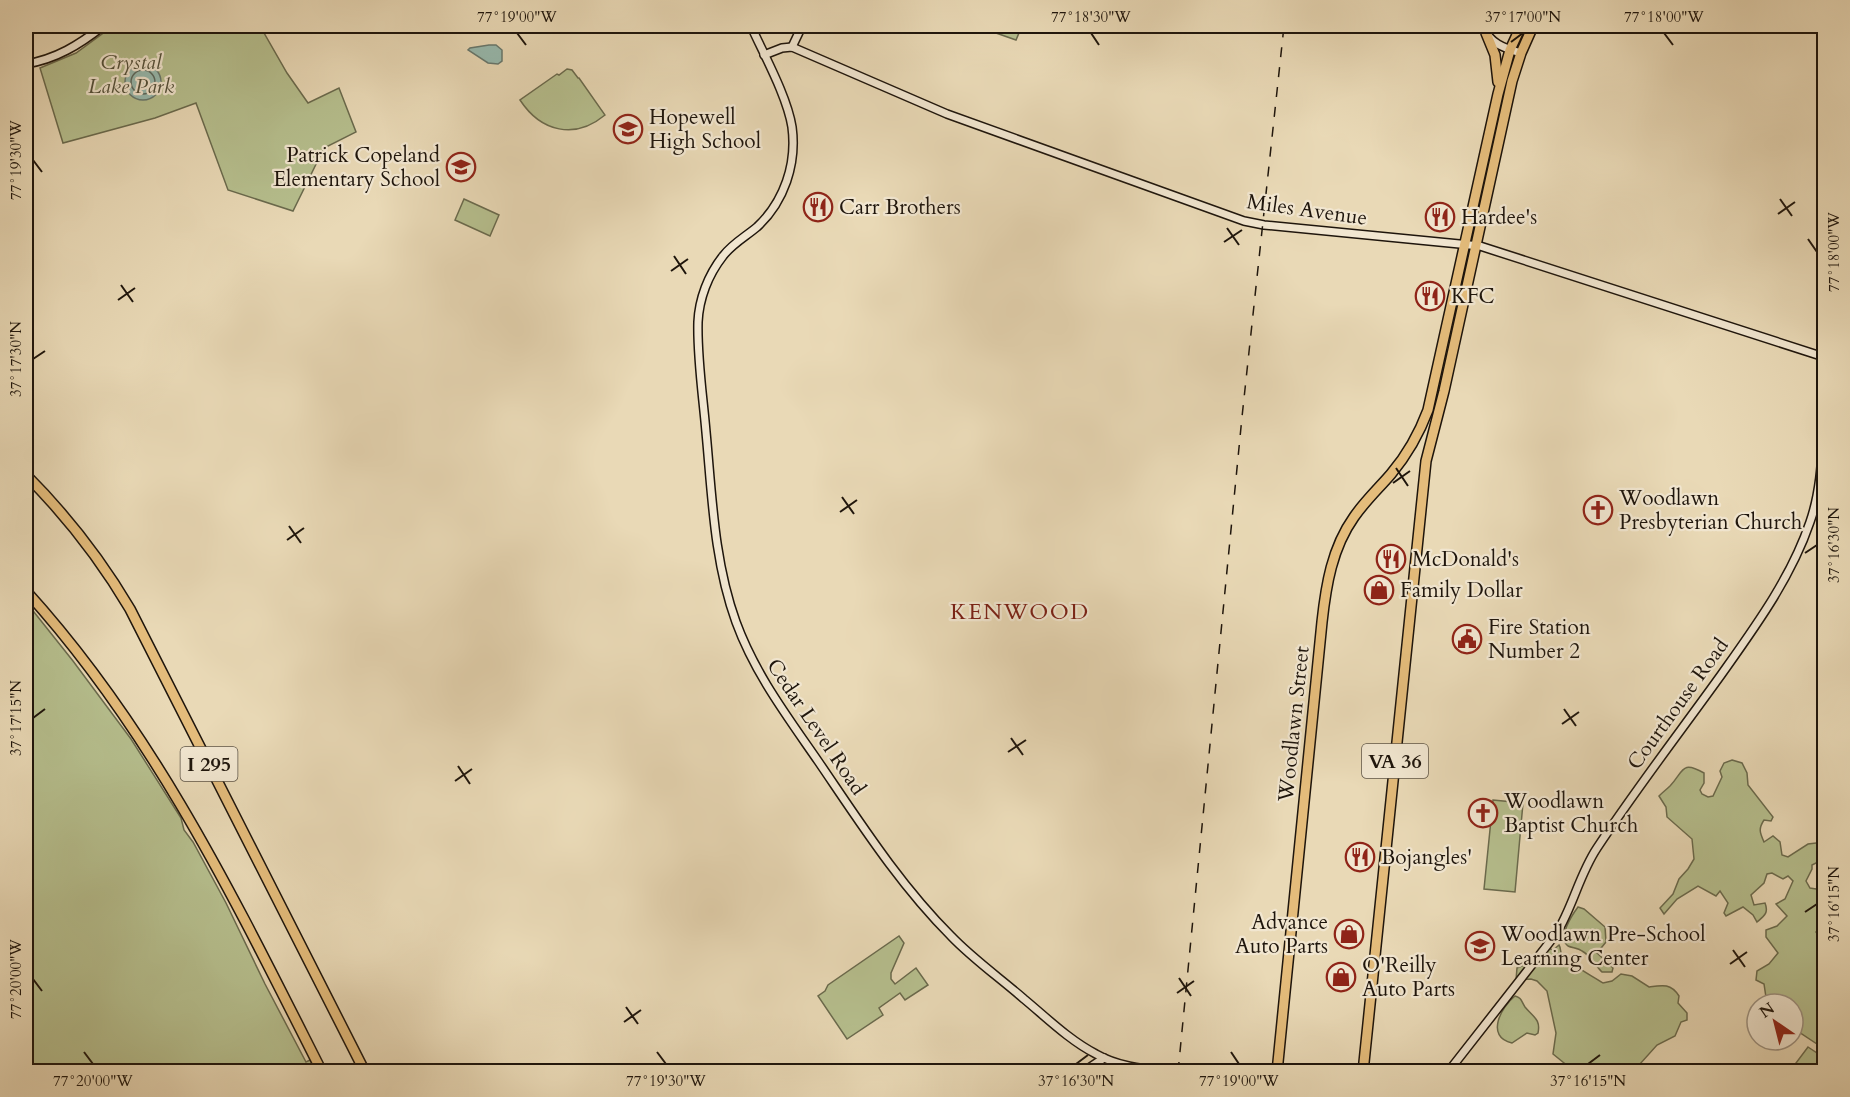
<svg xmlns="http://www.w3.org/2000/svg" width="1850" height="1097" viewBox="0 0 1850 1097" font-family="Cardo,serif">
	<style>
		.green { fill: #b6bf8e; stroke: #6a6a4d; stroke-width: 1.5 }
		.water { fill: #97baaf; stroke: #67786e; stroke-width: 1.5 }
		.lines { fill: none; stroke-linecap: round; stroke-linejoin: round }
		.shore { stroke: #5a685e; stroke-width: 1.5 }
		.secondary-casing { stroke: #1e150c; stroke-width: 10 }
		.highway-casing { stroke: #1e150c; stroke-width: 12 }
		.secondary { stroke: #f1e6d0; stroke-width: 7 }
		.highway { stroke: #e4bc7b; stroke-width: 9 }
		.rail { stroke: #1e150c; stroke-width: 1.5; stroke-dasharray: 10 10; stroke-linecap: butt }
		.ticks { fill: none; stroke: #1e150c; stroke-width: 2 }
		.labels { text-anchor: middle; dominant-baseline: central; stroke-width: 4.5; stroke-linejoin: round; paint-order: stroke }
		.shield { fill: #f1e6d0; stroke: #5d5447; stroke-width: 1.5 }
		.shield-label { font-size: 20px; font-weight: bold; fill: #1e150c }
		.park-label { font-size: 21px; font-style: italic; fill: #53503a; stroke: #f1e6d0 }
		.poi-label { font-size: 21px; fill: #1e150c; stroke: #f1e6d0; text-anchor: start }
		.street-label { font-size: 21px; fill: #1e150c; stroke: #f1e6d0 }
		.neighbourhood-label { font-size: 22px; letter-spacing: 1.5px; fill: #7a1f14; stroke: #f1e6d0 }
		.neatline { fill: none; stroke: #1e150c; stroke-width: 2 }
		.ticks-label { font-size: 15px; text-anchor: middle; fill: #1e150c }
	</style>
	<rect width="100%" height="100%" fill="#e9d9b6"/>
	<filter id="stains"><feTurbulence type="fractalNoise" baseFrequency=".00333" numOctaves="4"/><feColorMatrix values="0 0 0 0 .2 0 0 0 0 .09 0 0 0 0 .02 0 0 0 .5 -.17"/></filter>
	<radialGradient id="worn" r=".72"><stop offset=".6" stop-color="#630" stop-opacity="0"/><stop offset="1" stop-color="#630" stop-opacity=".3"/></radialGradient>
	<g class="green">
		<polygon points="113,26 260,26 287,73 308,103 339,88 356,132 324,148 293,211 228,190 196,103 155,118 63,143 40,68 76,53"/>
		<polygon points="976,26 1022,26 1016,40"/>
		<path d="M 567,69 L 572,70 L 578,78 L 579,78 L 605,115 C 575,140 541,132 520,100 L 557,74 L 559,75 Z"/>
		<polygon points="464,199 499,215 490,236 455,220"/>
		<polygon points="26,602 73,661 131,739 181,818 184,830 193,842 226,903 265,984 306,1062 310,1060 316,1071 26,1071"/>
		<path d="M 1732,760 L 1742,763 L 1747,773 L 1748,785 L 1773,817 L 1771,821 L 1764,820 C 1758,829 1760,833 1764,842 L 1773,836 L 1780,842 L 1782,855 L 1788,857 L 1808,844 L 1824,842 L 1824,859 L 1812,865 L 1812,869 L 1806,881 L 1810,888 L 1816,889 L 1822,882 L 1824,872 L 1824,922 L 1816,932 L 1821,939 L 1824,937 L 1824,1045 L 1820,1046 L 1793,1028 L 1793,1004 L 1767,1004 L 1764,984 L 1756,980 L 1757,971 L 1769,964 L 1778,953 L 1766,937 L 1766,930 L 1777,926 L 1787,916 L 1776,904 L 1785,899 L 1793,881 L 1788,876 L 1783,879 L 1772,873 L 1767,874 L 1764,883 L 1751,895 L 1754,905 L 1765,903 C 1769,913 1764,916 1757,922 L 1753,915 L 1743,907 L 1726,916 L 1724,913 L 1728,903 L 1720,891 L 1716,896 L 1698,886 L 1677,899 L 1664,914 L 1660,908 L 1673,894 L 1679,879 L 1688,869 L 1694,859 L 1692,839 L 1667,817 L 1666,807 L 1659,796 C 1663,792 1667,789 1670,786 C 1684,771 1681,760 1704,773 L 1704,783 L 1700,790 L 1702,794 L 1708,797 L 1713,796 L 1722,777 L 1720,771 L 1724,763 Z"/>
		<polygon points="1493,800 1523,803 1515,892 1484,889"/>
		<path d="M 1578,907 L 1584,909 L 1605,927 L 1606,942 L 1597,953 L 1613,968 L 1612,972 L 1602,972 C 1595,965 1590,955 1582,951 C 1578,948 1572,948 1568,946 C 1557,938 1572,915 1578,907 Z"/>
		<polygon points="899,936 904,943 891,973 891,979 895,984 916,968 928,985 905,1000 900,993 879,1008 883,1015 847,1039 818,996 825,991 828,985"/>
		<path d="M 1559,945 C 1561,948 1560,952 1562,955 C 1564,961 1596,978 1603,983 L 1612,981 L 1621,974 L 1632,976 L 1649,987 C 1662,985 1671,983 1679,996 L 1678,1003 L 1687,1013 L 1687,1020 L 1681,1022 L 1675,1036 L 1657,1045 L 1639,1065 L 1642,1071 L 1636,1071 L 1634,1067 L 1629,1064 L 1620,1071 L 1574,1071 L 1553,1054 L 1556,1033 L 1547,991 L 1537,981 L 1531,979 L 1516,980 L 1517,968 L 1529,963 L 1542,946 L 1553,950 Z"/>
		<path d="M 1515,996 C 1522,998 1521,1001 1525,1007 C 1533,1017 1541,1019 1538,1033 L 1535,1035 L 1527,1033 L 1512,1043 C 1485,1037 1501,1007 1515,996 Z"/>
		<polygon points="1808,1047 1823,1057 1815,1071 1790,1071"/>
	</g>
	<g class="water">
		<polygon points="489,45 496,45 502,50 502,61 498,64 488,63 468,50 470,48"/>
		<circle cx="143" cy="82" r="18"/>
	</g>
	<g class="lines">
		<circle class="shore" cx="143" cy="82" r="12"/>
		<g class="secondary-casing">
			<g id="secondary">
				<path d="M 751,26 C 764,55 787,96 792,127 C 797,164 784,202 757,227 C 745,237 732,244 723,256 C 708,275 699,299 698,322 C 697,358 703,396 706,432 C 712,495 714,562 736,622 C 755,674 787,716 818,761 C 859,821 899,884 951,936 C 973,959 1000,978 1024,999 C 1047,1018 1069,1040 1096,1054 C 1119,1067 1145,1069 1171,1072"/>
				<path d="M 1482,26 C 1490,43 1503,48 1521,53"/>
				<polyline points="792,47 802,26"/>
				<polyline points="764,55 782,48 792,47 947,114 1244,221 1264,225 1480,246 1824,357"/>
				<path d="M 26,64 C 56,59 79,45 103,26"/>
				<polyline points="1083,1072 1104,1058"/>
				<path d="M 1448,1072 L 1556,934 C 1573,907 1579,875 1597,848 C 1636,789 1680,732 1721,675 C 1755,627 1791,578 1810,522 C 1821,491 1822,456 1824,423"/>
			</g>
		</g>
		<g class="highway-casing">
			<g id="highway">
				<polyline points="1486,33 1495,55 1498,82"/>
				<path d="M 26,475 C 66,515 101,560 130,609 L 365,1072"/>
				<path d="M 26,591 C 155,733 236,902 322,1072"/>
				<path d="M 1277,1072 L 1322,622 C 1326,585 1332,548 1354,517 C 1365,501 1379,488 1391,474 C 1407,455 1419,434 1428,410 L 1498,94 L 1510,50 L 1521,26"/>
				<polyline points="1363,1072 1426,461 1444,391 1512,81 1521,53 1533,26"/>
			</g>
		</g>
		<use href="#secondary" class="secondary"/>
		<use href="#highway" class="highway"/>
		<polyline class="rail" points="1178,1072 1242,417 1284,26"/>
	</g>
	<path class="ticks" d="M 517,33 L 526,45M 1091,33 L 1099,45M 1664,33 L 1673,45M 1511,42 L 1523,33M 33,160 L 42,172M 1780,199 L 1792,216M 1778,214 L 1795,202M 1227,228 L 1239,245M 1808,239 L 1817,252M 1224,242 L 1242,230M 674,256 L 686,274M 671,271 L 688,259M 121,285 L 133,302M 118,300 L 135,288M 33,359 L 45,351M 1396,468 L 1408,486M 1393,483 L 1410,471M 842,497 L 854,514M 840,512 L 857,500M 289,526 L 301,543M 287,540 L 304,528M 1805,553 L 1817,545M 1564,709 L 1576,726M 33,718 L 45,709M 1562,724 L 1579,712M 1011,738 L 1023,755M 1008,752 L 1026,740M 458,766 L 470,784M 455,781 L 472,769M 1805,912 L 1817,904M 1733,950 L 1745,967M 1730,964 L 1747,952M 1179,978 L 1191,996M 33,979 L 42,991M 1177,993 L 1194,981M 626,1007 L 638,1024M 624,1022 L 641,1010M 84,1052 L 93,1064M 657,1052 L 666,1064M 1231,1052 L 1239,1064M 1076,1064 L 1088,1055M 1588,1064 L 1600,1055"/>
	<defs>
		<g id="school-ring" transform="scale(1.5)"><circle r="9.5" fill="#f1e6d0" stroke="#8f2418" stroke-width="1.5"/><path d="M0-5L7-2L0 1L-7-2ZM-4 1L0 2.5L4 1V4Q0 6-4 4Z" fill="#8f2418"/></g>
		<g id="restaurant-ring" transform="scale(1.5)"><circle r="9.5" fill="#f1e6d0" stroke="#8f2418" stroke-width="1.5"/><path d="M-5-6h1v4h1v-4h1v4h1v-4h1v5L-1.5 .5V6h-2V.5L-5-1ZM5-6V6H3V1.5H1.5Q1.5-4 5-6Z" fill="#8f2418"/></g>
		<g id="church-ring" transform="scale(1.5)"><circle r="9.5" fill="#f1e6d0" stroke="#8f2418" stroke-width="1.5"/><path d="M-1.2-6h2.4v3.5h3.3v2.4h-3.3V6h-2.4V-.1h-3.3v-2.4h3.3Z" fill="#8f2418"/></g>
		<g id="shop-ring" transform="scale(1.5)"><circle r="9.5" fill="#f1e6d0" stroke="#8f2418" stroke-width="1.5"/><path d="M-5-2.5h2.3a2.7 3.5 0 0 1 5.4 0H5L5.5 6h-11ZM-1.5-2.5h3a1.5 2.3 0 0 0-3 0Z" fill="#8f2418"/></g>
		<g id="civic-ring" transform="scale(1.5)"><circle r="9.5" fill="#f1e6d0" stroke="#8f2418" stroke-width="1.5"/><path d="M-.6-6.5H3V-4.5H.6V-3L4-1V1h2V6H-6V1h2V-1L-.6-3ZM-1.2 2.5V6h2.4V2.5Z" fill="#8f2418"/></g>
	</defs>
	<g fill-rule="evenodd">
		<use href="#school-ring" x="628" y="129"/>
		<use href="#school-ring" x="461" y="167"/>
		<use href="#restaurant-ring" x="818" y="207"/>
		<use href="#restaurant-ring" x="1440" y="217"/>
		<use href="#restaurant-ring" x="1430" y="296"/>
		<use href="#church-ring" x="1598" y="510"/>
		<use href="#restaurant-ring" x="1391" y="559"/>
		<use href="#shop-ring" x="1379" y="590"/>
		<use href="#civic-ring" x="1467" y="639"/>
		<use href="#church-ring" x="1483" y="813"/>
		<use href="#restaurant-ring" x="1360" y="857"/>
		<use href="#shop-ring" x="1349" y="934"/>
		<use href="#school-ring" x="1480" y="946"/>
		<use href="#shop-ring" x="1341" y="977"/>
	</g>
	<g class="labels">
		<g class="shield">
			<rect x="1362" y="744" width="66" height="34" rx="4.5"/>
			<rect x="180.5" y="747" width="57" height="34" rx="4.5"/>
		</g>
		<g class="shield-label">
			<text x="1395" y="761">VA 36</text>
			<text x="209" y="764">I 295</text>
		</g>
		<g class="park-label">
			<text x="131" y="62">Crystal<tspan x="131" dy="24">Lake Park</tspan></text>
		</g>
		<g class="poi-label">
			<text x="649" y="117">Hopewell<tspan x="649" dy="24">High School</tspan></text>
			<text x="440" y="155" text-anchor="end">Patrick Copeland<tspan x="440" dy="24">Elementary School</tspan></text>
			<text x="839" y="207">Carr Brothers</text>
			<text x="1461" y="217">Hardee's</text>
			<text x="1451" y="296">KFC</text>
			<text x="1619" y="498">Woodlawn<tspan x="1619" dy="24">Presbyterian Church</tspan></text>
			<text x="1412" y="559">McDonald's</text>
			<text x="1400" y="590">Family Dollar</text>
			<text x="1488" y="627">Fire Station<tspan x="1488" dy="24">Number 2</tspan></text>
			<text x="1504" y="801">Woodlawn<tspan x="1504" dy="24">Baptist Church</tspan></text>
			<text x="1381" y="857">Bojangles'</text>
			<text x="1328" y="922" text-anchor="end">Advance<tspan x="1328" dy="24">Auto Parts</tspan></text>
			<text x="1501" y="934">Woodlawn Pre-School<tspan x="1501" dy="24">Learning Center</tspan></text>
			<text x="1362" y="965">O'Reilly<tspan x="1362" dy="24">Auto Parts</tspan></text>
		</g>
		<g class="street-label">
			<text transform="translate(1307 210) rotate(8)">Miles Avenue</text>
			<text transform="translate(1678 704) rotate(-54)">Courthouse Road</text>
			<text transform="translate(1294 724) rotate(-84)">Woodlawn Street</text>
			<text transform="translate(816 727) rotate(56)">Cedar Level Road</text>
		</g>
		<g class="neighbourhood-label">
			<text x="1020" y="612">KENWOOD</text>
		</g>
	</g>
	<rect width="1850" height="1097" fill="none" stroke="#e9d9b6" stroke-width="66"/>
	<g transform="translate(1775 1022) rotate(325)"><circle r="28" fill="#f1e6d0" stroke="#9d9282" stroke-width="1.5"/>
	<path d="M0-4.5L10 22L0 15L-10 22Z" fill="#8f2418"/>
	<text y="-9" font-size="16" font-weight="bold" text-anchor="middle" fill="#1e150c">N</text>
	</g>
	<rect x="33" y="33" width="1784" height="1031" class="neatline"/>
	<g class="ticks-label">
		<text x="517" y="22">77°19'00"W</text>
		<text x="1091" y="22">77°18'30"W</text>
		<text x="1523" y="22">37°17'00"N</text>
		<text x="1664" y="22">77°18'00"W</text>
		<text transform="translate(16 160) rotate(-90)" y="5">77°19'30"W</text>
		<text transform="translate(1834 252) rotate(-90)" y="5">77°18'00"W</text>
		<text transform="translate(16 359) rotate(-90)" y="5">37°17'30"N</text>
		<text transform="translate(1834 545) rotate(-90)" y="5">37°16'30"N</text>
		<text transform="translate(16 718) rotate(-90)" y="5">37°17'15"N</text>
		<text transform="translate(1834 904) rotate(-90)" y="5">37°16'15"N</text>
		<text transform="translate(16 979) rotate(-90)" y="5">77°20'00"W</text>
		<text x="93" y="1086">77°20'00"W</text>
		<text x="666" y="1086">77°19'30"W</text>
		<text x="1076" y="1086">37°16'30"N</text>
		<text x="1239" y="1086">77°19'00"W</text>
		<text x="1588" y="1086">37°16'15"N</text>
	</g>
	<rect width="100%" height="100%" filter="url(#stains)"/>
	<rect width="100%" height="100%" fill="url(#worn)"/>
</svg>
